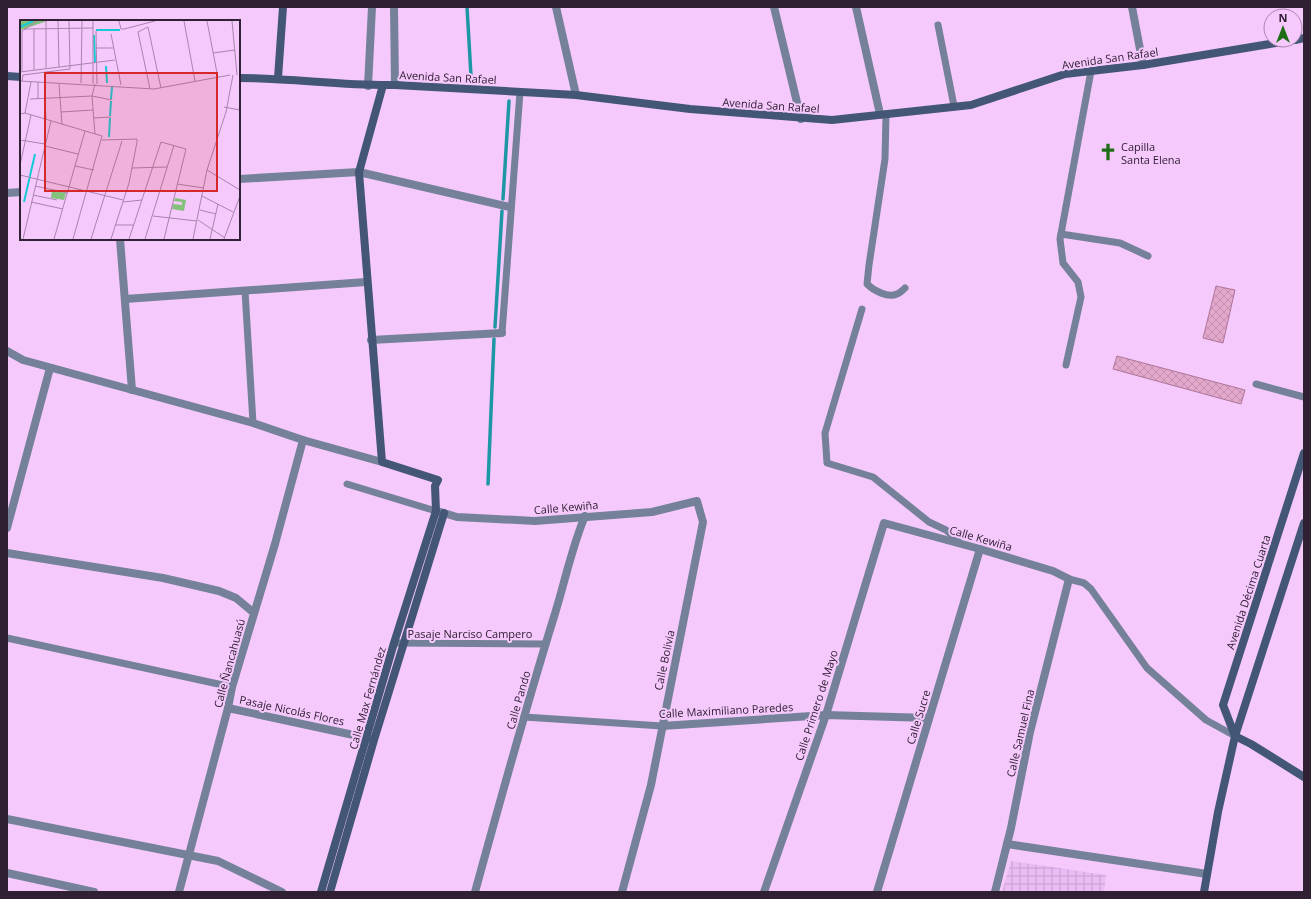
<svg xmlns="http://www.w3.org/2000/svg" width="1311" height="899" viewBox="0 0 1311 899" font-family="'Open Sans',sans-serif">
	<style>
		.industrial { fill: url(#industrial-grid) }
		.lines { fill: none; stroke-linecap: round; stroke-linejoin: round }
		.stream { stroke: #1e97a4; stroke-width: 3.5 }
		.building { fill: url(#building-cross-hatch); stroke: #ac7598 }
		.lane { stroke: #748198; stroke-width: 7 }
		.street { stroke: #748198; stroke-width: 8 }
		.secondary { stroke: #445676; stroke-width: 8 }
		.labels { text-anchor: middle; dominant-baseline: central; stroke-width: 4; stroke-linejoin: round; paint-order: stroke }
		.street-label { font-size: 11px; fill: #302033; stroke: #f6c9fd }
		.poi-label { font-size: 11px; fill: #302033; stroke: #f6c9fd; text-anchor: start }
		.inset-river { fill: none; stroke: #16cad5; stroke-width: 2 }
		.inset-road { fill: none; stroke: #a785ac; stroke-width: 1 }
		.view { fill: #d62828; fill-opacity: 0.15; stroke: #d62828; stroke-width: 2 }
		.inset-edge { fill: none; stroke: #302033; stroke-width: 2 }
	</style>
	<defs>
		<pattern id="industrial-grid" width="8" height="8" patternUnits="userSpaceOnUse"><rect width="8" height="8" fill="#ebbbf3"/><path d="M0 4h8M4 0v8" fill="none" stroke="#caa0d1"/></pattern>
		<pattern id="building-cross-hatch" width="8" height="8" patternUnits="userSpaceOnUse"><rect width="8" height="8" fill="#e3a8cc"/><path d="M0 0l8 8M0 8l8-8" fill="none" stroke="#c390b0"/></pattern>
	</defs>
	<rect width="100%" height="100%" fill="#f6c9fd"/>
	<polygon class="industrial" points="1011,861 1106,875 1104,892 1002,892"/>
	<g class="lines">
		<g class="stream">
			<polyline points="467,7 471,76"/>
			<polyline points="503,199 509,101"/>
			<polyline points="495,327 502,211"/>
			<polyline points="488,484 494,339"/>
		</g>
	</g>
	<g class="building">
		<polygon points="1216,286 1235,290 1223,343 1203,338"/>
		<polygon points="1117,356 1245,390 1241,404 1113,369"/>
	</g>
	<g class="lines">
		<g class="lane">
			<polyline points="938,25 954,106"/>
			<path d="M 886,114 L 885,159 L 869,265 L 867,284 C 874,291 888,298 897,294 C 900,293 903,290 905,288"/>
			<polyline points="1061,234 1120,243 1148,256"/>
			<polyline points="245,291 253,423"/>
			<polyline points="862,309 825,433 827,463 873,477 929,522 946,530 960,543"/>
			<polyline points="502,333 520,92"/>
			<polyline points="1066,365 1081,297 1078,282 1063,263 1060,239 1091,71"/>
			<polyline points="1256,384 1304,397"/>
			<polyline points="347,484 436,511"/>
			<polyline points="1069,579 1084,583 1091,589 1147,668 1206,720 1235,736"/>
			<polyline points="7,638 232,687"/>
			<polyline points="394,643 546,644"/>
			<polyline points="524,717 662,726"/>
		</g>
		<g class="street">
			<polyline points="394,7 395,85"/>
			<polyline points="556,7 576,95"/>
			<polyline points="774,7 801,119"/>
			<polyline points="856,7 880,114"/>
			<polyline points="1132,7 1143,65"/>
			<polyline points="368,86 372,7"/>
			<polyline points="239,179 359,172 510,207"/>
			<polyline points="7,193 21,192"/>
			<polyline points="120,239 132,390"/>
			<polyline points="125,299 366,282"/>
			<polyline points="371,340 502,333"/>
			<polyline points="7,351 23,360 253,423 303,440 382,462"/>
			<polyline points="437,511 457,517 535,521 652,512 697,501 703,522 651,785 622,892"/>
			<polyline points="7,528 50,368"/>
			<polyline points="7,553 163,578 219,591 236,598 254,613"/>
			<polyline points="228,708 372,739"/>
			<polyline points="662,726 826,715 929,718"/>
			<polyline points="7,819 218,861 282,892"/>
			<polyline points="1007,844 1207,874"/>
			<polyline points="7,873 94,892"/>
			<polyline points="179,892 228,708 232,687 275,544 303,440"/>
			<path d="M 475,892 C 500,801 525,710 553,620 C 564,586 571,549 585,516"/>
			<polyline points="764,892 826,715 884,523 980,549 1053,571 1069,579 1030,732 1011,828 995,892"/>
			<polyline points="877,892 980,549"/>
		</g>
		<g class="secondary">
			<polyline points="1295,40 1304,38"/>
			<polyline points="7,76 21,77"/>
			<path d="M 239,78 C 291,78 343,86 395,85 L 576,95 L 690,109 L 832,120 L 971,105 L 1065,74 L 1143,65 L 1294,40"/>
			<polyline points="278,78 283,7"/>
			<polyline points="1235,736 1223,705 1304,453"/>
			<polyline points="1235,736 1251,744 1304,777"/>
			<polyline points="321,892 394,643 436,511 435,486 438,480 382,462 359,172 383,85"/>
			<polyline points="330,892 374,740 444,513"/>
			<polyline points="1204,892 1218,812 1235,736 1304,523"/>
		</g>
	</g>
	<defs>
		<g id="church-bare" transform="scale(1.38)"><path d="M-1.2-6h2.4v3.5h3.3v2.4h-3.3V6h-2.4V-.1h-3.3v-2.4h3.3Z" fill="#1d6e14" stroke="#f6c9fd" stroke-width="2.5" paint-order="stroke"/></g>
	</defs>
	<g fill-rule="evenodd">
		<use href="#church-bare" x="1108" y="152"/>
	</g>
	<g class="labels">
		<g class="street-label">
			<text transform="translate(1110 58) rotate(-8)">Avenida San Rafael</text>
			<text transform="translate(448 77) rotate(3)">Avenida San Rafael</text>
			<text transform="translate(771 105) rotate(4)">Avenida San Rafael</text>
			<text transform="translate(566 507) rotate(-5)">Calle Kewiña</text>
			<text transform="translate(981 538) rotate(16)">Calle Kewiña</text>
			<text transform="translate(1248 592) rotate(-72)">Avenida Décima Cuarta</text>
			<text x="470" y="633">Pasaje Narciso Campero</text>
			<text transform="translate(664 660) rotate(-78)">Calle Bolivia</text>
			<text transform="translate(229 663) rotate(-75)">Calle Ñancahuasú</text>
			<text transform="translate(367 698) rotate(-74)">Calle Max Fernández</text>
			<text transform="translate(518 700) rotate(-74)">Calle Pando</text>
			<text transform="translate(816 705) rotate(-72)">Calle Primero de Mayo</text>
			<text transform="translate(292 710) rotate(12)">Pasaje Nicolás Flores</text>
			<text transform="translate(726 710) rotate(-3)">Calle Maximiliano Paredes</text>
			<text transform="translate(918 717) rotate(-73)">Calle Sucre</text>
			<text transform="translate(1020 733) rotate(-77)">Calle Samuel Fina</text>
		</g>
		<g class="poi-label">
			<text x="1121" y="146">Capilla<tspan x="1121" dy="13">Santa Elena</tspan></text>
		</g>
	</g>
	<g transform="translate(20 20)">
		<rect width="220" height="220" fill="#f6c9fd"/>
		<path d="M 0,1 L 27,1 L 1,10 L 1,60 ZM 155,178 L 166,180 L 164,191 L 152,189 L 153,184 L 162,185 L 162,182 L 154,181 Z" fill="#84c17c"/>
		<path d="M 32,170 L 46,173 L 44,180 L 31,178 Z" fill="#84c17c"/>
		<path class="inset-river" d="M 0,7 L 13,1M 76,10 L 100,10M 74,15 L 75,42M 86,46 L 87,63M 91,79 L 92,67M 90,96 L 91,81M 89,117 L 90,98M 4,182 L 15,134"/>
		<path class="inset-road" d="M 26,1 L 26,48M 38,1 L 39,47M 73,1 L 73,64M 99,1 L 101,9 L 104,9 L 135,1M 164,1 L 175,61M 187,1 L 198,58M 212,1 L 217,55M 4,9 L 73,8M 14,9 L 14,50M 76,11 L 77,64M 91,14 L 101,65M 76,28 L 93,28M 193,33 L 215,30M 2,51 L 2,11 L 17,1M 0,52 L 95,40M 0,61 L 134,69 L 210,55M 2,61 L 3,55 L 50,49 L 49,1M 18,62 L 18,79M 61,63 L 62,1M 39,64 L 42,104M 130,69 L 118,12 L 128,7 L 141,68M 25,78 L 26,99M 10,79 L 72,76 L 92,80M 204,87 L 220,90M 41,92 L 73,90M 5,93 L 11,62M 0,94 L 5,93 L 82,116 L 53,219M 73,98 L 91,97M 75,114 L 72,76 L 75,64M 0,120 L 25,124M 82,120 L 117,119 L 117,122 L 109,163 L 91,219M 25,126 L 58,134M 0,145 L 11,95M 55,146 L 74,150M 112,148 L 147,147M 187,150 L 220,170M 0,155 L 103,180M 157,164 L 184,168M 15,166 L 48,173M 13,175 L 37,180M 182,176 L 213,192M 11,182 L 43,189M 103,182 L 122,180M 180,190 L 196,194M 133,196 L 177,201M 178,200 L 205,218M 95,205 L 113,205M 3,219 L 31,101M 34,219 L 65,111M 71,219 L 102,121M 109,219 L 141,122 L 166,129 L 144,219M 125,219 L 154,125M 173,219 L 187,150 L 206,92 L 213,55M 190,219 L 198,184M 204,219 L 220,176"/>
		<path class="view" d="M 25,53 L 197,53 L 197,171 L 25,171 Z"/>
		<rect width="220" height="220" class="inset-edge"/>
	</g>
	<rect width="1311" height="899" fill="none" stroke="#302033" stroke-width="16"/>
	<g transform="translate(1283 28)"><circle r="19" fill="#f6c9fd" stroke="#a785ac"/>
	<path d="M0-3L7 15L0 10L-7 15Z" fill="#1d6e14"/>
	<text y="-6" font-size="11" font-weight="bold" text-anchor="middle" fill="#302033">N</text>
	</g>
</svg>
